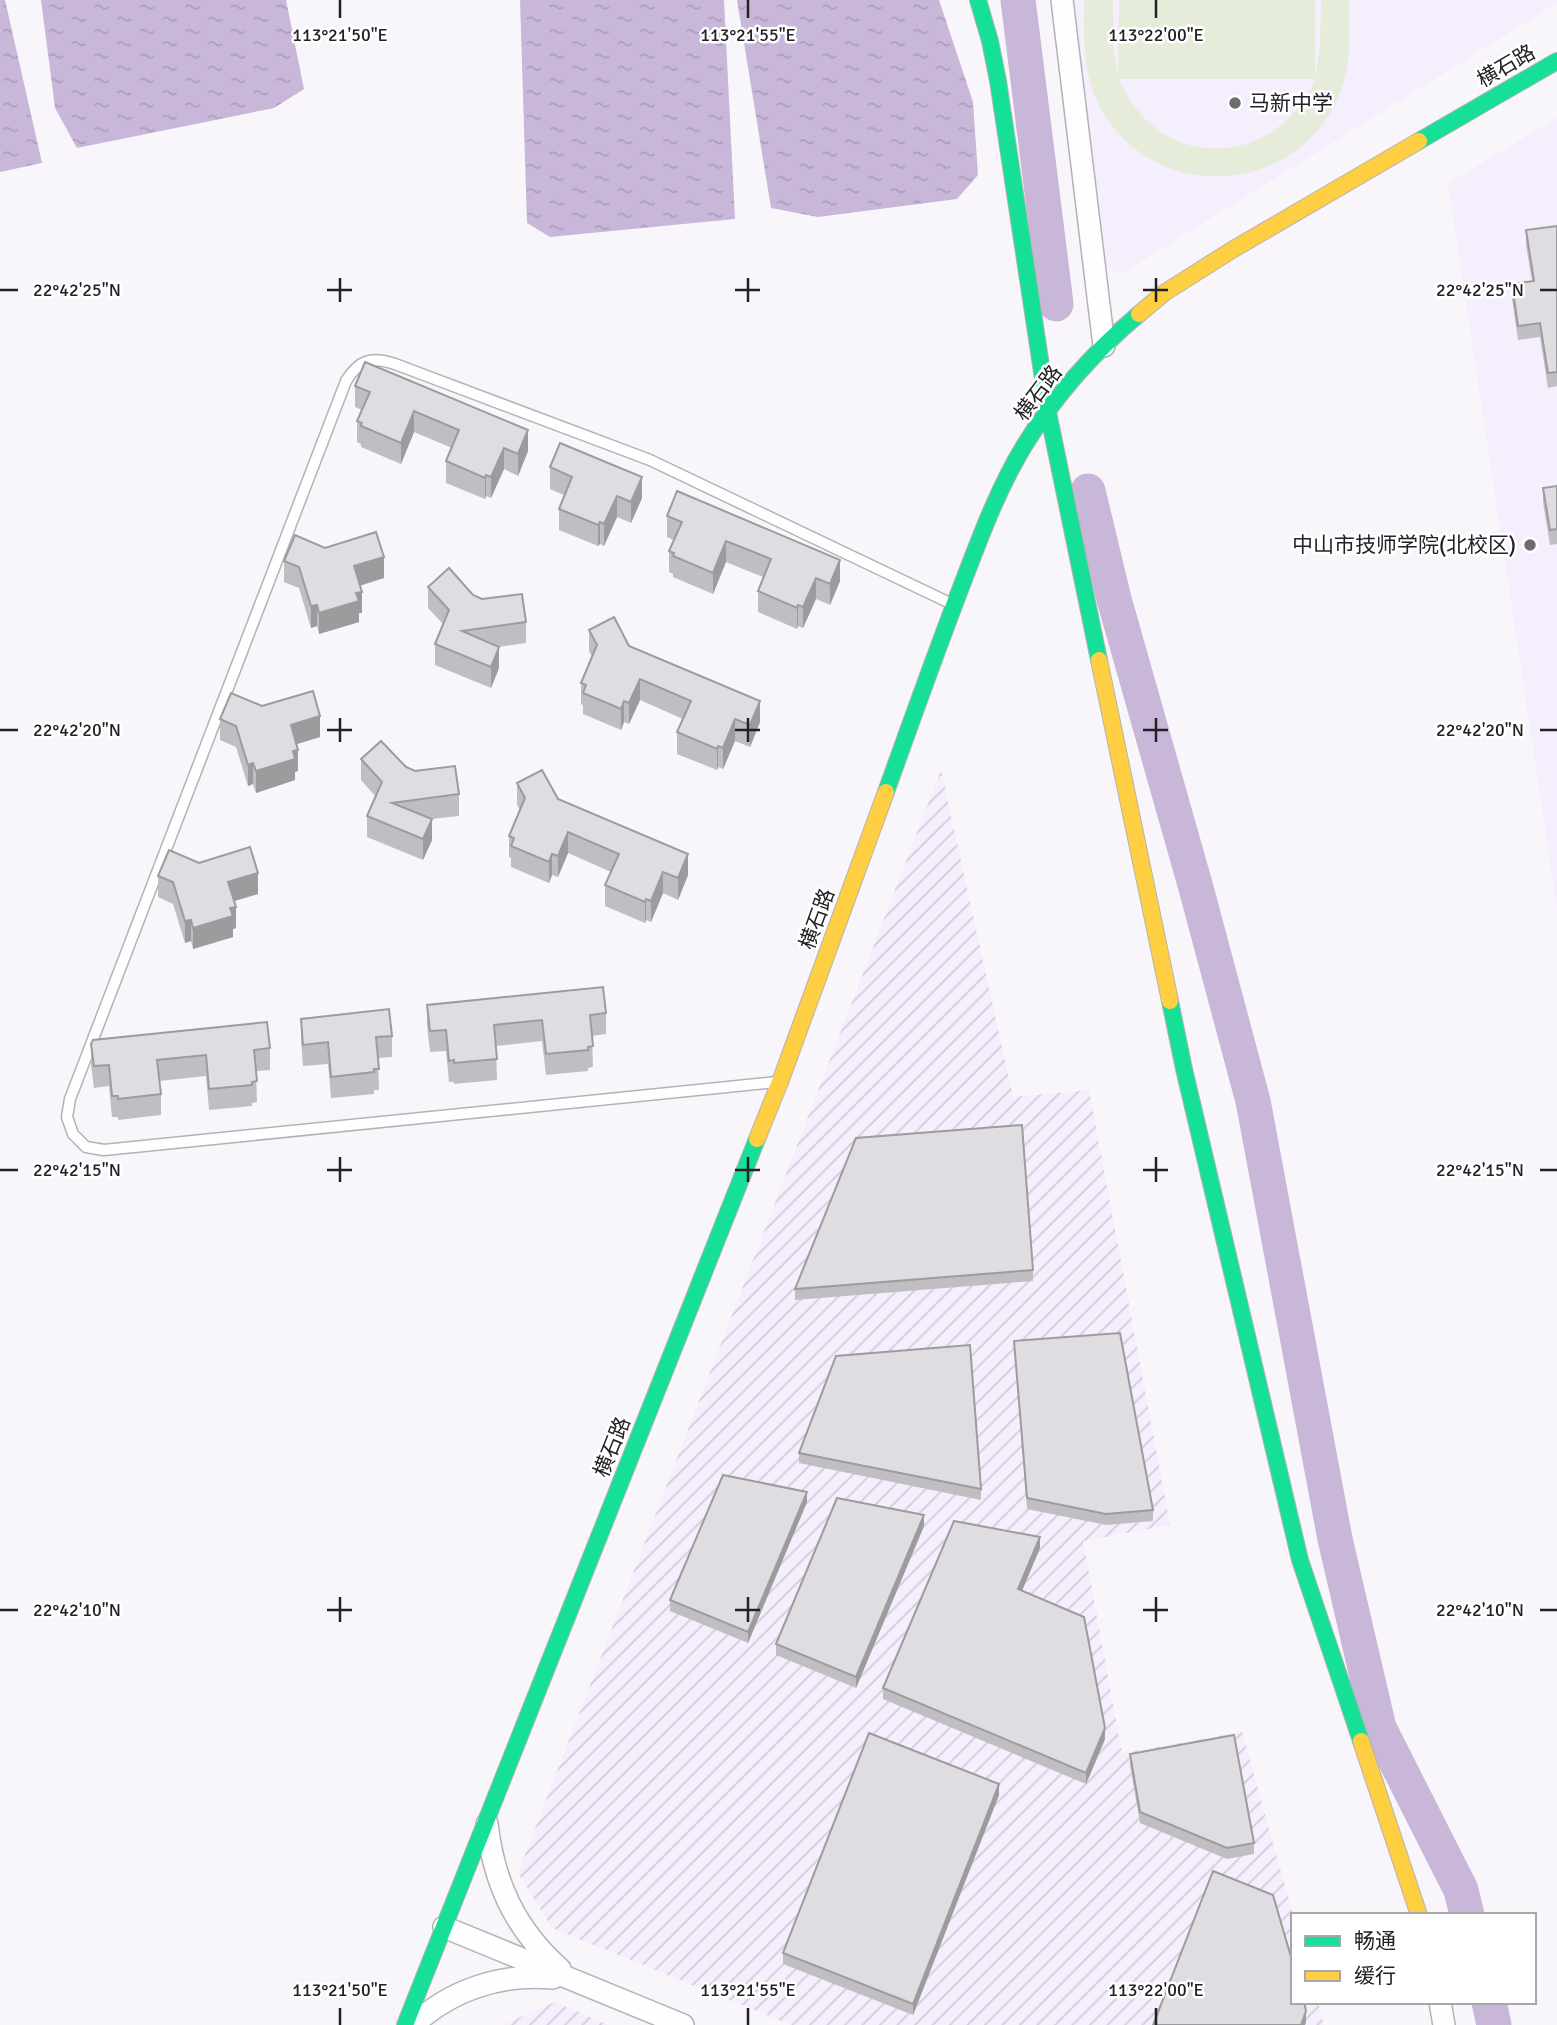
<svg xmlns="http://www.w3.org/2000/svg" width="1557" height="2025" viewBox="0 0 1557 2025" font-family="Signika,'Noto Sans SC',sans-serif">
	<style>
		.built { fill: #f5eefd }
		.industrial { fill: url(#industrial-furrows) }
		.pitch { fill: #e6ecda; fill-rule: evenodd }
		.water { fill: url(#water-ripples) }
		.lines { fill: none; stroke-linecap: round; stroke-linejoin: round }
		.river { stroke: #c8b7d9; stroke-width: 35 }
		.lane-casing { stroke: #b4b2b6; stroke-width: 13 }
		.street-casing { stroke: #b4b2b6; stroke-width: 24 }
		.fast-casing { stroke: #b4b2b6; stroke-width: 18 }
		.slow-casing { stroke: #b4b2b6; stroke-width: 18 }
		.lane { stroke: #fefefe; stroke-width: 10 }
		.street { stroke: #fefefe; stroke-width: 21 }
		.fast { stroke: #16e098; stroke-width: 16 }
		.slow { stroke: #ffcf43; stroke-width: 16 }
		.wall { fill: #c0bec2 }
		.shaded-wall { fill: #9c9b9e }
		.building { fill: #dfdde2; stroke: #9c9b9e; stroke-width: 2 }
		.ticks { fill: none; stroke: #232026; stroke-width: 2.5 }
		.poi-dot { fill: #6e6b71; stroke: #fff; stroke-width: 2.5 }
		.labels { text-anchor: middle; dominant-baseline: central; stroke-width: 5; stroke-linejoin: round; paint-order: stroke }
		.street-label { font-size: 21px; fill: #232026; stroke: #fff }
		.poi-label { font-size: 21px; fill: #232026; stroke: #fff; text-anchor: start }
		.ticks-label { font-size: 18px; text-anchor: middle; fill: #232026; stroke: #fff; stroke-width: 5; stroke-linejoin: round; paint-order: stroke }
	</style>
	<defs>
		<pattern id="industrial-furrows" width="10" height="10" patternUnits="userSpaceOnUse" patternTransform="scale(1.75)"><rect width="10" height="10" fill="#f5eefd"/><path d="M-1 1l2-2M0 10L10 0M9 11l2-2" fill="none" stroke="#d2ccd9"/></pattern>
		<pattern id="water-ripples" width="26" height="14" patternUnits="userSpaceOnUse" patternTransform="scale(1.75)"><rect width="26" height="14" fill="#c8b7d9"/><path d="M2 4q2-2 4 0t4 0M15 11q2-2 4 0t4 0" fill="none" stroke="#ac9dba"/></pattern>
	</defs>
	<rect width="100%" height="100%" fill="#f8f6fb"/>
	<g class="built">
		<polygon points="1056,0 1557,0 1557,3 1121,274 1101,264"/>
		<polygon points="1557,118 1557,908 1448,183"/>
	</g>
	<g class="industrial">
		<polygon points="941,770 1013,1097 1089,1090 1170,1525 1083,1541 1122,1753 1242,1732 1293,1915 1293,2002 1318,2002 1324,2025 791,2025 552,1928 518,1873"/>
		<polygon points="555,2002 609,2025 502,2025"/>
	</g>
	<path class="pitch" d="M 1084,0 L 1113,0 L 1113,45 L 1118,75 L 1119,0 L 1315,0 L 1315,76 L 1320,46 L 1321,0 L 1349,0 C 1349,30 1352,61 1341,90 C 1302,196 1156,207 1101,109 C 1082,75 1084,37 1084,0 ZM 1119,79 L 1314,79 L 1315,80 C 1274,171 1157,172 1119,79 Z"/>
	<g class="water">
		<polygon points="0,0 5,0 42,163 0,172"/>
		<polygon points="41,0 286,0 304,89 274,108 77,148 55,108"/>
		<polygon points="520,0 724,0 735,219 550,237 527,223"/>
		<polygon points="737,0 939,0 973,102 978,175 957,199 818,217 771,208"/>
	</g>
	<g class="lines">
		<g class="river">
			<polyline points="1018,0 1056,304"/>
			<polyline points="1088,491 1114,599 1196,888 1253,1101 1335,1539 1379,1728 1461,1890 1467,1915"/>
			<polyline points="1489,2002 1494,2025"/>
		</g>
		<g class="lane-casing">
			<path id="lane" d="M 777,1082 L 104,1150 L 86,1147 L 73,1134 L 67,1117 L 70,1099 L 346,381 C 359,360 371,356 395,364 L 650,460 L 952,604"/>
		</g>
		<g class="street-casing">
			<g id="street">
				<polyline points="1062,0 1104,346"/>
				<path d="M 487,1824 C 494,1883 515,1929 560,1969"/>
				<polyline points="444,1927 683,2025"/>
				<polyline points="1440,2002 1444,2025"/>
				<path d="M 413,2025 C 451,1990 501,1973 553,1978"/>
			</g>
		</g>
		<g class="fast-casing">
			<g id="fast">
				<polyline points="978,0 990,41 998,81 1048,412 1099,660"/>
				<polyline points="1419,141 1557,61"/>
				<path d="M 886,792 C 911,722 936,652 963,582 C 981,535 998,489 1024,446 C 1054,397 1095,351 1139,314"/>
				<polyline points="1170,1001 1184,1069 1300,1560 1361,1741"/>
				<polyline points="405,2025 757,1139"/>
			</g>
		</g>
		<g class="slow-casing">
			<g id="slow">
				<polyline points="1139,314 1164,293 1232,250 1419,141"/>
				<polyline points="1099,660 1170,1001"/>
				<polyline points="757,1139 780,1082 886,792"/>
				<polyline points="1361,1741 1419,1915"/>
			</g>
		</g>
		<use href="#lane" class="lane"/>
		<use href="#street" class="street"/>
		<use href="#fast" class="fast"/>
		<use href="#slow" class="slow"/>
	</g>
	<g class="wall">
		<polygon points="1557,226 1557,386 1548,388 1540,337 1518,340 1512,299 1512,284 1532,281 1526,245 1526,230"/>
		<polygon points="355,386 528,451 518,476 504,469 491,498 486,496 485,499 446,483 446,461 452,448 414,432 401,464 361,447 361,444 357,442 357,421 362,410 355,407"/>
		<polygon points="550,467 642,498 631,523 617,517 604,546 600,544 598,546 559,530 559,509 564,495 550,489"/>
		<polygon points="1557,486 1557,544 1550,545 1543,502 1543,488"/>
		<polygon points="667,516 840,581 830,605 816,599 803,628 798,626 797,629 758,612 758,591 763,577 726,562 713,594 673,577 673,574 669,572 669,551 674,540 667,537"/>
		<polygon points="284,561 384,578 360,586 362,613 359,613 359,622 319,634 317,626 311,628 299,588 284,582"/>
		<polygon points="428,587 473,595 526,622 526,643 498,647 499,668 491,688 435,665 435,644 443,624 428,608"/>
		<polygon points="589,630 629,646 760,722 750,747 735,741 723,769 718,767 717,770 677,754 677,732 683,719 640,700 629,724 624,722 621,730 583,714 583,705 581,704 581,683 592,657 589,651"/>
		<polygon points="220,719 320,737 296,744 298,771 295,772 295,780 256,793 253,784 248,786 236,747 220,740"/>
		<polygon points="361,759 406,767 459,794 459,816 432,819 432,840 423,860 367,837 367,816 376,797 361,780"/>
		<polygon points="517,783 558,799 688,875 678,900 663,893 651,922 646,920 645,923 605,906 605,885 611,872 568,853 558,877 552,875 549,883 511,867 511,858 509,857 509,836 520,810 517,805"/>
		<polygon points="158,876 258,894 234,901 236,928 233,929 233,937 193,949 191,941 185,943 173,904 158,897"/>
		<polygon points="427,1005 606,1013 606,1034 592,1036 593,1067 588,1068 588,1071 546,1075 542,1041 496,1046 497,1080 454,1084 454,1082 449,1082 446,1051 430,1052 427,1026"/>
		<polygon points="301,1019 392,1036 392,1057 378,1058 379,1090 374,1090 374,1094 331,1098 328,1064 303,1066 301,1040"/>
		<polygon points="91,1044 270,1048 270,1070 256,1071 257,1102 252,1103 252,1106 209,1110 206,1076 159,1081 161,1094 161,1115 118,1120 118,1117 112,1117 109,1086 94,1088 91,1065"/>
		<polygon points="1033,1270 1033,1281 795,1300 795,1289"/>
		<polygon points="1014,1341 1153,1510 1153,1521 1106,1525 1027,1509"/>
		<polygon points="799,1453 981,1489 981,1500 799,1463"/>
		<polygon points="807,1502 748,1643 670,1611 670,1600"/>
		<polygon points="924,1526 856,1688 776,1655 776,1644"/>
		<polygon points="1040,1548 1022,1591 1105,1739 1086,1784 883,1699 883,1688"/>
		<polygon points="1130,1754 1254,1843 1254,1854 1227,1859 1140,1823 1130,1765"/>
		<polygon points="999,1795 913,2015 783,1964 783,1953"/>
	</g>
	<g class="shaded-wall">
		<polygon points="414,411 414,432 401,464 401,443"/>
		<polygon points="528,430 528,451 518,476 518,454"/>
		<polygon points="504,448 504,469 491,498 491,477"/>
		<polygon points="486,475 486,496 485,499 485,478"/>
		<polygon points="642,477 642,498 631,523 631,502"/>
		<polygon points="617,496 617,517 604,546 604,524"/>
		<polygon points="600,522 600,544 598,546 598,525"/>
		<polygon points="726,541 726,562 713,594 713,573"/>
		<polygon points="384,557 384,578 354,587 354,566"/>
		<polygon points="840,560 840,581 830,605 830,584"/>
		<polygon points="816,578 816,599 803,628 803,607"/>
		<polygon points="362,592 362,613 359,613 359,622 319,634 319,613 356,593"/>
		<polygon points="317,605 317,626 311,628 311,606"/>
		<polygon points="798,605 798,626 797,629 797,608"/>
		<polygon points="499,647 499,668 491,688 491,667"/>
		<polygon points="640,679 640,700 629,724 629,703"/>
		<polygon points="624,701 624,722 621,730 621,709"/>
		<polygon points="760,701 760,722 750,747 750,725"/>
		<polygon points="320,716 320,737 291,746 291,725"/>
		<polygon points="735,719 735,741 723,769 723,748"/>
		<polygon points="718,746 718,767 717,770 717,749"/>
		<polygon points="298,750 298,771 295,772 295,780 256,793 256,771 293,751"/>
		<polygon points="253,763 253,784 248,786 248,765"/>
		<polygon points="432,819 432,840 423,860 423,839"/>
		<polygon points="568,832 568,853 558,877 558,856"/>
		<polygon points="552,854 552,875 549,883 549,862"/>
		<polygon points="688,854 688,875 678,900 678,878"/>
		<polygon points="663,872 663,893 651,922 651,901"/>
		<polygon points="258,873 258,894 228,903 228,882"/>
		<polygon points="646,899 646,920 645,923 645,902"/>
		<polygon points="236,907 236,928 233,929 233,937 193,949 193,928 230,908"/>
		<polygon points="191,920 191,941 185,943 185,921"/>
		<polygon points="807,1492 807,1502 748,1643 748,1632"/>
		<polygon points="924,1515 924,1526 856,1688 856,1677"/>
		<polygon points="1040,1537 1040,1548 1018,1600 1018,1589"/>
		<polygon points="1105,1728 1105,1739 1086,1784 1086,1773"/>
		<polygon points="999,1784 999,1795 913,2015 913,2004"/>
		<polygon points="1306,2011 1306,2022 1305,2025 1301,2025"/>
	</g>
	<g class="building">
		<polygon points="1557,226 1557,372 1548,373 1540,323 1518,326 1512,284 1534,281 1526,230"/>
		<polygon points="365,362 528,430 518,454 504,448 491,477 486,475 485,478 446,461 459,430 414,411 401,443 361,426 362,423 357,421 370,392 355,386"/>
		<polygon points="560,443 642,477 631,502 617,496 604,524 600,522 598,525 559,509 572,477 550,467"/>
		<polygon points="1557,486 1557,529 1550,530 1543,488"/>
		<polygon points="677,491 840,560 830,584 816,578 803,607 798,605 797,608 758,591 771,559 726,541 713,573 673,556 674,553 669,551 682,522 667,516"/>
		<polygon points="376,532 384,557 354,566 362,592 356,593 359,601 319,613 317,605 311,606 299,567 284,561 295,535 325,548"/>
		<polygon points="449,568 473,595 482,599 522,594 526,622 462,631 499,647 491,667 435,644 449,610 428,587"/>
		<polygon points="614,617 629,646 760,701 750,725 735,719 723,748 718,746 717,749 677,732 691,701 640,679 629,703 624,701 621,709 583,693 586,685 581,683 597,645 589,630"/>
		<polygon points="313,691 320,716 291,725 298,750 293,751 295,759 256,771 253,763 248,765 236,726 220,719 231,693 262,706"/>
		<polygon points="381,741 406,767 415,771 455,766 459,794 392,803 432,819 423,839 367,816 382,782 361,759"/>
		<polygon points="542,770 558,799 688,854 678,878 663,872 651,901 646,899 645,902 605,885 619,854 568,832 558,856 552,854 549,862 511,846 514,838 509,836 525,798 517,783"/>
		<polygon points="250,847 258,873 228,882 236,907 230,908 233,916 193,928 191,920 185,921 173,882 158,876 169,850 199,863"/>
		<polygon points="603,987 606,1013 590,1015 593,1046 588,1047 588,1050 546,1054 542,1020 494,1025 497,1059 454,1063 454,1060 449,1061 446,1030 430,1031 427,1005"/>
		<polygon points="389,1009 392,1036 376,1037 379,1069 374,1069 374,1072 331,1077 328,1042 303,1045 301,1019"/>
		<polygon points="267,1022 270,1048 254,1050 257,1081 252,1082 252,1085 209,1089 206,1055 157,1060 161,1094 118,1099 118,1096 112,1096 109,1065 94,1066 91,1044 93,1040"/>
		<polygon points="1022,1125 1033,1270 795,1289 856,1138"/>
		<polygon points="1120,1333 1153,1510 1106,1514 1027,1498 1014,1341"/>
		<polygon points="970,1345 981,1489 799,1453 836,1356"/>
		<polygon points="723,1475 807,1492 748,1632 670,1600"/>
		<polygon points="837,1498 924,1515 856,1677 776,1644"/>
		<polygon points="954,1521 1040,1537 1018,1589 1084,1617 1105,1728 1086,1773 883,1688"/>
		<polygon points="869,1733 999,1784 913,2004 783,1953"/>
		<polygon points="1234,1735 1254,1843 1227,1848 1140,1812 1130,1754"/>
		<polygon points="1213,1871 1273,1895 1293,1964 1293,2002 1304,2002 1306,2011 1301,2025 1153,2025"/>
	</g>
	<path class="ticks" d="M 340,0 L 340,18M 748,0 L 748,18M 1156,0 L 1156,18M 340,278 L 340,302M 748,278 L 748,302M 1156,278 L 1156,302M 0,290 L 18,290M 327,290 L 352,290M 735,290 L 760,290M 1143,290 L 1168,290M 1540,290 L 1557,290M 340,718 L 340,742M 748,718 L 748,742M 1156,718 L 1156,742M 0,730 L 18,730M 327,730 L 352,730M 735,730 L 760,730M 1143,730 L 1168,730M 1540,730 L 1557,730M 340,1157 L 340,1182M 748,1157 L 748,1182M 1156,1157 L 1156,1182M 0,1170 L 18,1170M 327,1170 L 352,1170M 735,1170 L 760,1170M 1143,1170 L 1168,1170M 1540,1170 L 1557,1170M 340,1597 L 340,1622M 748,1597 L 748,1622M 1156,1597 L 1156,1622M 0,1610 L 18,1610M 327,1610 L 352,1610M 735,1610 L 760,1610M 1143,1610 L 1168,1610M 1540,1610 L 1557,1610M 340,2008 L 340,2025M 748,2008 L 748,2025M 1156,2008 L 1156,2025"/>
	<g class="poi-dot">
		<circle cx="1235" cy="103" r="7"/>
		<circle cx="1530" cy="545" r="7"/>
	</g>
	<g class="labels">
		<g class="street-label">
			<text transform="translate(1506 66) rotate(-30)">横石路</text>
			<text transform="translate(1038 393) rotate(-53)">横石路</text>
			<text transform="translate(817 919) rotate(-70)">横石路</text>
			<text transform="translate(612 1447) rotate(-68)">横石路</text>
		</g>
		<g class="poi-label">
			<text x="1249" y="103">马新中学</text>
			<text x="1516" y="545" text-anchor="end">中山市技师学院(北校区)</text>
		</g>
	</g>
	<g class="ticks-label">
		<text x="340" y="41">113°21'50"E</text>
		<text x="748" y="41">113°21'55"E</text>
		<text x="1156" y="41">113°22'00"E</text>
		<text x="77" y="296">22°42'25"N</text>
		<text x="1480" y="296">22°42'25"N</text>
		<text x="77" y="736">22°42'20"N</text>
		<text x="1480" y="736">22°42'20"N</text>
		<text x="77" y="1176">22°42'15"N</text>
		<text x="1480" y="1176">22°42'15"N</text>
		<text x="77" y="1616">22°42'10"N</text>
		<text x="1480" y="1616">22°42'10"N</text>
		<text x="340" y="1996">113°21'50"E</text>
		<text x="748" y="1996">113°21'55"E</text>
		<text x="1156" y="1996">113°22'00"E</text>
	</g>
	<rect x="1291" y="1913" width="245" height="91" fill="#ffffff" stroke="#a7a6a8" stroke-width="2"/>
	<rect x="1305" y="1936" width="35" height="10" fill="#16e098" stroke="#a7a6a8" stroke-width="2"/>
	<text x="1354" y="1948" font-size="21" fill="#232026">畅通</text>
	<rect x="1305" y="1971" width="35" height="10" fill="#ffcf43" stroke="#a7a6a8" stroke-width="2"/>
	<text x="1354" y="1983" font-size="21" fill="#232026">缓行</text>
</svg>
